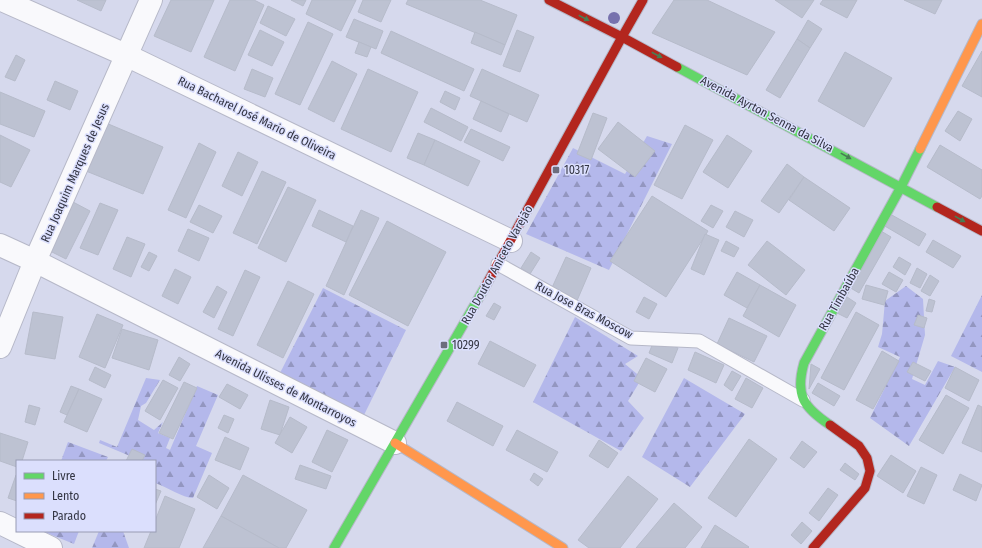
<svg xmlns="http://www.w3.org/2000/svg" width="982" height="548" viewBox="0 0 982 548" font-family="'Fira Sans Condensed',sans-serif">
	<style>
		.forest { fill: url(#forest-firs) }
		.building { fill: #bdc2d2; stroke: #b6bbca }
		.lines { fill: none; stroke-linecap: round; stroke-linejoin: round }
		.lane-casing { stroke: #b6b8c8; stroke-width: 15 }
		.street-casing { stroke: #b6b8c8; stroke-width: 24 }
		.fast-casing { stroke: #b6b8c8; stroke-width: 11 }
		.slow-casing { stroke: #b6b8c8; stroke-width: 11 }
		.jam-casing { stroke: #b6b8c8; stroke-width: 11 }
		.lane { stroke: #f9f9fc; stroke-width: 13 }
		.street { stroke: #f9f9fc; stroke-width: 22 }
		.fast { stroke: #63d668; stroke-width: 9 }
		.slow { stroke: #ff974d; stroke-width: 9 }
		.jam { stroke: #b3261e; stroke-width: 9 }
		.tree { fill: #7772ae }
		.oneway { fill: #497d54 }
		.poi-dot { fill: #6c6e7e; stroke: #dbdffd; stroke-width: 1.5 }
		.labels { text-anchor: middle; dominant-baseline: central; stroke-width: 3; stroke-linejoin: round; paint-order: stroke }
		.street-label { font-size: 12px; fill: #333543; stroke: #dbdffd }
		.poi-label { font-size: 12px; fill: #333543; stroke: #dbdffd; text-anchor: start }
	</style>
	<defs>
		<pattern id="forest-firs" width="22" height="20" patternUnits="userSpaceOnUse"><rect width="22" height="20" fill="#b4b8eb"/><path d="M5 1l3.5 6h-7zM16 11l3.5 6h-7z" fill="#9396c0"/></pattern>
	</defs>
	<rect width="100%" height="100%" fill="#d6d9ed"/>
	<g class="forest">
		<polygon points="647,136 672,144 609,270 526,234 573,148 625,174"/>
		<polygon points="906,286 923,299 925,335 912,379 925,385 938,361 955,367 909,446 870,418 900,357 878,347 882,334 885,301"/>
		<polygon points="323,288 406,330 363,417 279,375"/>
		<polygon points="982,295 982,372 951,356"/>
		<polygon points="575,317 638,356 625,364 642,378 628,401 644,418 621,451 533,402"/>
		<path d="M 146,378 L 160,380 L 146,403 L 141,406 L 138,420 L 154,430 L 163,422 L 158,433 L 170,438 L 166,448 L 170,450 L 197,386 L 218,395 L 196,446 L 212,453 L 193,498 C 183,498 167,487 155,483 L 155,461 L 128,461 L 130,456 L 99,443 L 100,440 L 117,447 Z"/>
		<polygon points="684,378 745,414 690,487 642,457"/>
		<polygon points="68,442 108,457 106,461 61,461"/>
		<polygon points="42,531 79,531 74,544"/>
		<polygon points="99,531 123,531 129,548 92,548"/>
	</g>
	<g class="building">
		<polygon points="77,0 106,0 101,11"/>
		<polygon points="171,0 214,0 191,52 154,36"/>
		<polygon points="230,0 254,0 264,5 235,71 204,57"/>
		<polygon points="291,0 306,0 303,6"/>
		<polygon points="312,0 356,0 341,31 306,14"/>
		<polygon points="363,0 391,0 381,22 358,12"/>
		<polygon points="408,0 480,0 517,15 505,45 406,4"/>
		<polygon points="674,0 707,0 775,32 747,75 652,33"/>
		<polygon points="775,0 814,0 802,18"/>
		<polygon points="823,0 857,0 847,18 820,4"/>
		<polygon points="904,0 942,0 935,14"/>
		<polygon points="268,6 295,19 286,36 260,23"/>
		<polygon points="354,19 383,31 376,49 346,37"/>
		<polygon points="808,20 822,29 810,48 797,39"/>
		<polygon points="308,22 333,34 300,105 275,94"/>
		<polygon points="260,30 284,42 272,66 248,55"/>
		<polygon points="517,30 534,37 520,72 503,66"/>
		<polygon points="391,31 474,69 464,91 381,53"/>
		<polygon points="475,32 505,45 501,55 471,43"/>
		<polygon points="797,39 810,48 780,98 766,90"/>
		<polygon points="359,42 371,47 367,57 355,53"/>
		<polygon points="982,51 982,97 962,86"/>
		<polygon points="845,52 892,78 864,127 818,101"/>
		<polygon points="16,55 25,60 15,81 5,77"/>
		<polygon points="332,61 357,74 334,122 308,109"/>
		<polygon points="252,69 273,78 265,97 244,89"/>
		<polygon points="368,69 418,92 391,152 341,129"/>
		<polygon points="482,69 539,95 527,122 470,96"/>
		<polygon points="55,81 78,91 70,110 47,100"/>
		<polygon points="445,91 460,98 455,110 440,102"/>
		<polygon points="0,92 45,111 34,137 0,124"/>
		<polygon points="481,101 509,114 501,132 473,119"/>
		<polygon points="431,108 468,127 461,141 424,122"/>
		<polygon points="958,111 972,119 960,141 945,131"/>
		<polygon points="593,113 607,118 591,160 577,154"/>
		<polygon points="618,122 655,151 635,177 598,149"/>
		<polygon points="106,123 163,147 143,194 86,171"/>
		<polygon points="685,125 713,140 682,199 654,185"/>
		<polygon points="471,129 510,147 503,161 464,142"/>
		<polygon points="418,133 435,140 424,165 407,158"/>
		<polygon points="0,135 30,150 11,187 0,182"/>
		<polygon points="727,135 752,151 728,188 703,172"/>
		<polygon points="435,140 480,161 468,186 424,165"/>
		<polygon points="199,143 216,152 186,218 168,210"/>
		<polygon points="940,145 982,170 982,196 980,199 927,167"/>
		<polygon points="238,152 258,162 242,196 222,186"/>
		<polygon points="787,164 804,177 779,213 761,201"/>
		<polygon points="262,171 286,182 257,244 233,233"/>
		<polygon points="804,177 850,208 834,231 789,200"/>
		<polygon points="288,187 316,200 286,262 258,248"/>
		<polygon points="652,196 708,231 666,297 610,261"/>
		<polygon points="73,202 90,211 66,259 48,250"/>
		<polygon points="100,203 118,210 98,255 80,248"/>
		<polygon points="199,205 222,216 213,233 190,222"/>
		<polygon points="711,205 723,211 713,228 701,221"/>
		<polygon points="319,210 353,226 346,242 312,226"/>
		<polygon points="361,210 379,218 344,295 326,286"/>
		<polygon points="735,211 753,220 744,237 726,227"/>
		<polygon points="890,214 926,234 919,246 883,225"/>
		<polygon points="387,221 446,252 408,326 349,295"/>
		<polygon points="188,229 209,238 199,261 178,251"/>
		<polygon points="881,231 891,237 859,293 849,287"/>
		<polygon points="705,234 719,240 704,275 691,269"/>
		<polygon points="127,237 145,244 131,277 113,269"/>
		<polygon points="933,240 961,256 953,268 926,252"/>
		<polygon points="726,241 739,248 734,257 721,251"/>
		<polygon points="767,241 805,270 786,295 748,265"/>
		<polygon points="149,252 157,256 149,271 141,267"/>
		<polygon points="531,252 540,258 530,274 521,268"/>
		<polygon points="566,257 591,268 576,303 550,292"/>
		<polygon points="899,257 911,264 905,275 893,267"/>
		<polygon points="917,268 927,274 920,288 910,283"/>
		<polygon points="175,269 191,277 178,304 162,296"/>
		<polygon points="245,270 260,277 233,336 218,329"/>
		<polygon points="737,272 760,285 747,308 724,295"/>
		<polygon points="889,272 903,280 896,292 882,284"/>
		<polygon points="930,275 939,281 930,296 921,291"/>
		<polygon points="288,281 314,294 283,358 257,345"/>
		<polygon points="760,285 796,305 779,337 743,316"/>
		<polygon points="866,285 888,291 884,305 862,299"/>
		<polygon points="217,286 227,292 214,318 203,312"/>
		<polygon points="644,297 657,304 649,319 636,312"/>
		<polygon points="847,297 856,303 847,318 837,313"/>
		<polygon points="929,299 935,301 932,312 926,311"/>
		<polygon points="494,303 501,307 494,320 486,316"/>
		<polygon points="33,312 63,317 55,359 25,354"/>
		<polygon points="856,312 879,325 844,390 821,378"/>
		<polygon points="97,314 123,325 105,368 79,357"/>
		<polygon points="918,315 927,318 924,328 914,325"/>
		<polygon points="729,318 767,336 754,362 717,344"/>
		<polygon points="122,329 158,340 149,370 112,358"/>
		<polygon points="655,338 678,348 672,363 649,353"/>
		<polygon points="490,341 536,365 524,387 478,364"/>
		<polygon points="882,351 899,361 873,409 856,400"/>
		<polygon points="695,352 724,365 716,383 688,370"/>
		<polygon points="179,357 190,364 180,381 169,375"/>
		<polygon points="646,358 667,369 655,392 634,381"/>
		<polygon points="913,362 931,371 925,381 907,372"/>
		<polygon points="811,364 820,369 809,389"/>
		<polygon points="95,367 111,375 105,388 89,380"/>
		<polygon points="955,367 979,380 969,401 945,388"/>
		<polygon points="732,371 741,376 732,391 724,385"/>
		<polygon points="746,378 763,388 752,408 735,399"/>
		<polygon points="163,380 178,388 160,420 145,411"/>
		<polygon points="184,382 197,388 173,439 159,433"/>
		<polygon points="818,383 840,396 834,406 812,393"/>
		<polygon points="227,384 248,395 240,409 219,397"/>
		<polygon points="71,386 79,389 67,415 60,412"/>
		<polygon points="79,389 102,399 87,432 64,422"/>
		<polygon points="946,395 969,408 943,454 919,440"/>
		<polygon points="270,400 289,407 280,435 261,429"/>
		<polygon points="457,402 503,426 493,446 447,421"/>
		<polygon points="29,405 40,408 35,425 25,422"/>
		<polygon points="978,405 982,407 982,452 962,443"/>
		<polygon points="224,415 234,419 228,433 218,428"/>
		<polygon points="290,417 307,427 292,453 275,443"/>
		<polygon points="327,430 348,440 332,472 312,462"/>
		<polygon points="517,430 558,452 547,472 506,450"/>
		<polygon points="0,433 28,442 22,461 17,461 17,467 0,461"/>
		<polygon points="225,437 249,448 240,470 215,460"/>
		<polygon points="749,439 777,459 736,517 708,498"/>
		<polygon points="599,440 618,453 608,468 589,456"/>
		<polygon points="802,441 817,452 804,468 790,458"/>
		<polygon points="132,449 145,455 142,461 126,461"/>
		<polygon points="891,455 916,471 903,493 877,476"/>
		<polygon points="845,463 859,474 855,480 840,470"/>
		<polygon points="300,465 331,476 326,489 295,479"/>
		<polygon points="921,467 937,475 924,504 907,496"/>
		<polygon points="534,473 543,479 538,486 530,480"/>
		<polygon points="960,474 982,485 976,501 953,490"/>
		<polygon points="16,475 17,476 17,501 8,498"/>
		<polygon points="209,475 229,488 217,509 197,497"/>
		<polygon points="243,475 307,510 286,548 279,548 221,516"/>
		<polygon points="628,476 658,499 620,548 589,548 578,540"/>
		<polygon points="828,488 838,495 819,521 809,513"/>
		<polygon points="155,489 161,491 155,505"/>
		<polygon points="165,496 195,509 179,548 144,548 151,531 155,531 155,521"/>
		<polygon points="674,503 702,527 685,548 636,548"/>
		<polygon points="221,516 279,548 203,548"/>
		<polygon points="802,522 812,531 801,544 791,535"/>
		<polygon points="715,525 749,547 748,548 701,548"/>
	</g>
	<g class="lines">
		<g class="lane-casing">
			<polyline id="lane" points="498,264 631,338 699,341 803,400"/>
		</g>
		<g class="street-casing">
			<g id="street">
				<polyline points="2,0 128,56 511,241"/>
				<polyline points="0,245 35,261 395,443"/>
				<polyline points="0,347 35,261 151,0"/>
				<polyline points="0,523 51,548"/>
			</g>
		</g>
		<g class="fast-casing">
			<g id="fast">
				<polyline points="677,67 937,207"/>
				<path d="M 830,425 C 803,407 795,395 804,363 L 901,187 L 920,149"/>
				<polyline points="334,548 485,287"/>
			</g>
		</g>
		<g class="slow-casing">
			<g id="slow">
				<polyline points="920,149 982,24"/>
				<polyline points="395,443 563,548"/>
			</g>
		</g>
		<g class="jam-casing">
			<g id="jam">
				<polyline points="549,0 622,37 643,0"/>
				<polyline points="937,207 982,231"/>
				<polyline points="485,287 622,37 677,67"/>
				<polyline points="813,548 865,488 870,471 867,458 859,446 830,425"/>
			</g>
		</g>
		<use href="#lane" class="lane"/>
		<use href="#street" class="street"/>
		<use href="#fast" class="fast"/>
		<use href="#slow" class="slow"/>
		<use href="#jam" class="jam"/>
	</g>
	<circle class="tree" cx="614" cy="18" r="6"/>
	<defs><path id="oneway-solid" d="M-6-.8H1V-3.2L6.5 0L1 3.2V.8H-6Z"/></defs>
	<g class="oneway">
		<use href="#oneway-solid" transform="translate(584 18) rotate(27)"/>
		<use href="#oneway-solid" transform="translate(657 55) rotate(28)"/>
		<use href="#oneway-solid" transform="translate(846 156) rotate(29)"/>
		<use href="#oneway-solid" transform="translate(960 219) rotate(29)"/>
	</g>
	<g class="poi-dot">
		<rect x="552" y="166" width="8" height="8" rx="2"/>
		<rect x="440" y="341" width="8" height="8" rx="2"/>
	</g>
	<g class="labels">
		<g class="street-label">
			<text transform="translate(767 114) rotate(28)">Avenida Ayrton Senna da Silva</text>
			<text transform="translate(257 118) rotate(26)">Rua Bacharel José Mario de Oliveira</text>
			<text transform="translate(75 173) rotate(-66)">Rua Joaquim Marques de Jesus</text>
			<text transform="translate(497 265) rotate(-61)">Rua Doutor Aniceto Varejão</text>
			<text transform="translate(839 299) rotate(-61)">Rua Timbaúba</text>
			<text transform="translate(584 310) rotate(28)">Rua Jose Bras Moscow</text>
			<text transform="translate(286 388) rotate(27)">Avenida Ulisses de Montarroyos</text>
		</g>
		<g class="poi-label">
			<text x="564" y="170">10317</text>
			<text x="452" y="345">10299</text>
		</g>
	</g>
	<rect x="16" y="460" width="140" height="72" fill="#dbdffd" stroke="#989bb3"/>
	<rect x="24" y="473" width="20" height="6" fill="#63d668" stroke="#989bb3"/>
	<text x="52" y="480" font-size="12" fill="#333543">Livre</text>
	<rect x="24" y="493" width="20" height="6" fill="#ff974d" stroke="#989bb3"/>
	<text x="52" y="500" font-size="12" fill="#333543">Lento</text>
	<rect x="24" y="513" width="20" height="6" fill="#b3261e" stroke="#989bb3"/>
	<text x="52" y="520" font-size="12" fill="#333543">Parado</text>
</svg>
